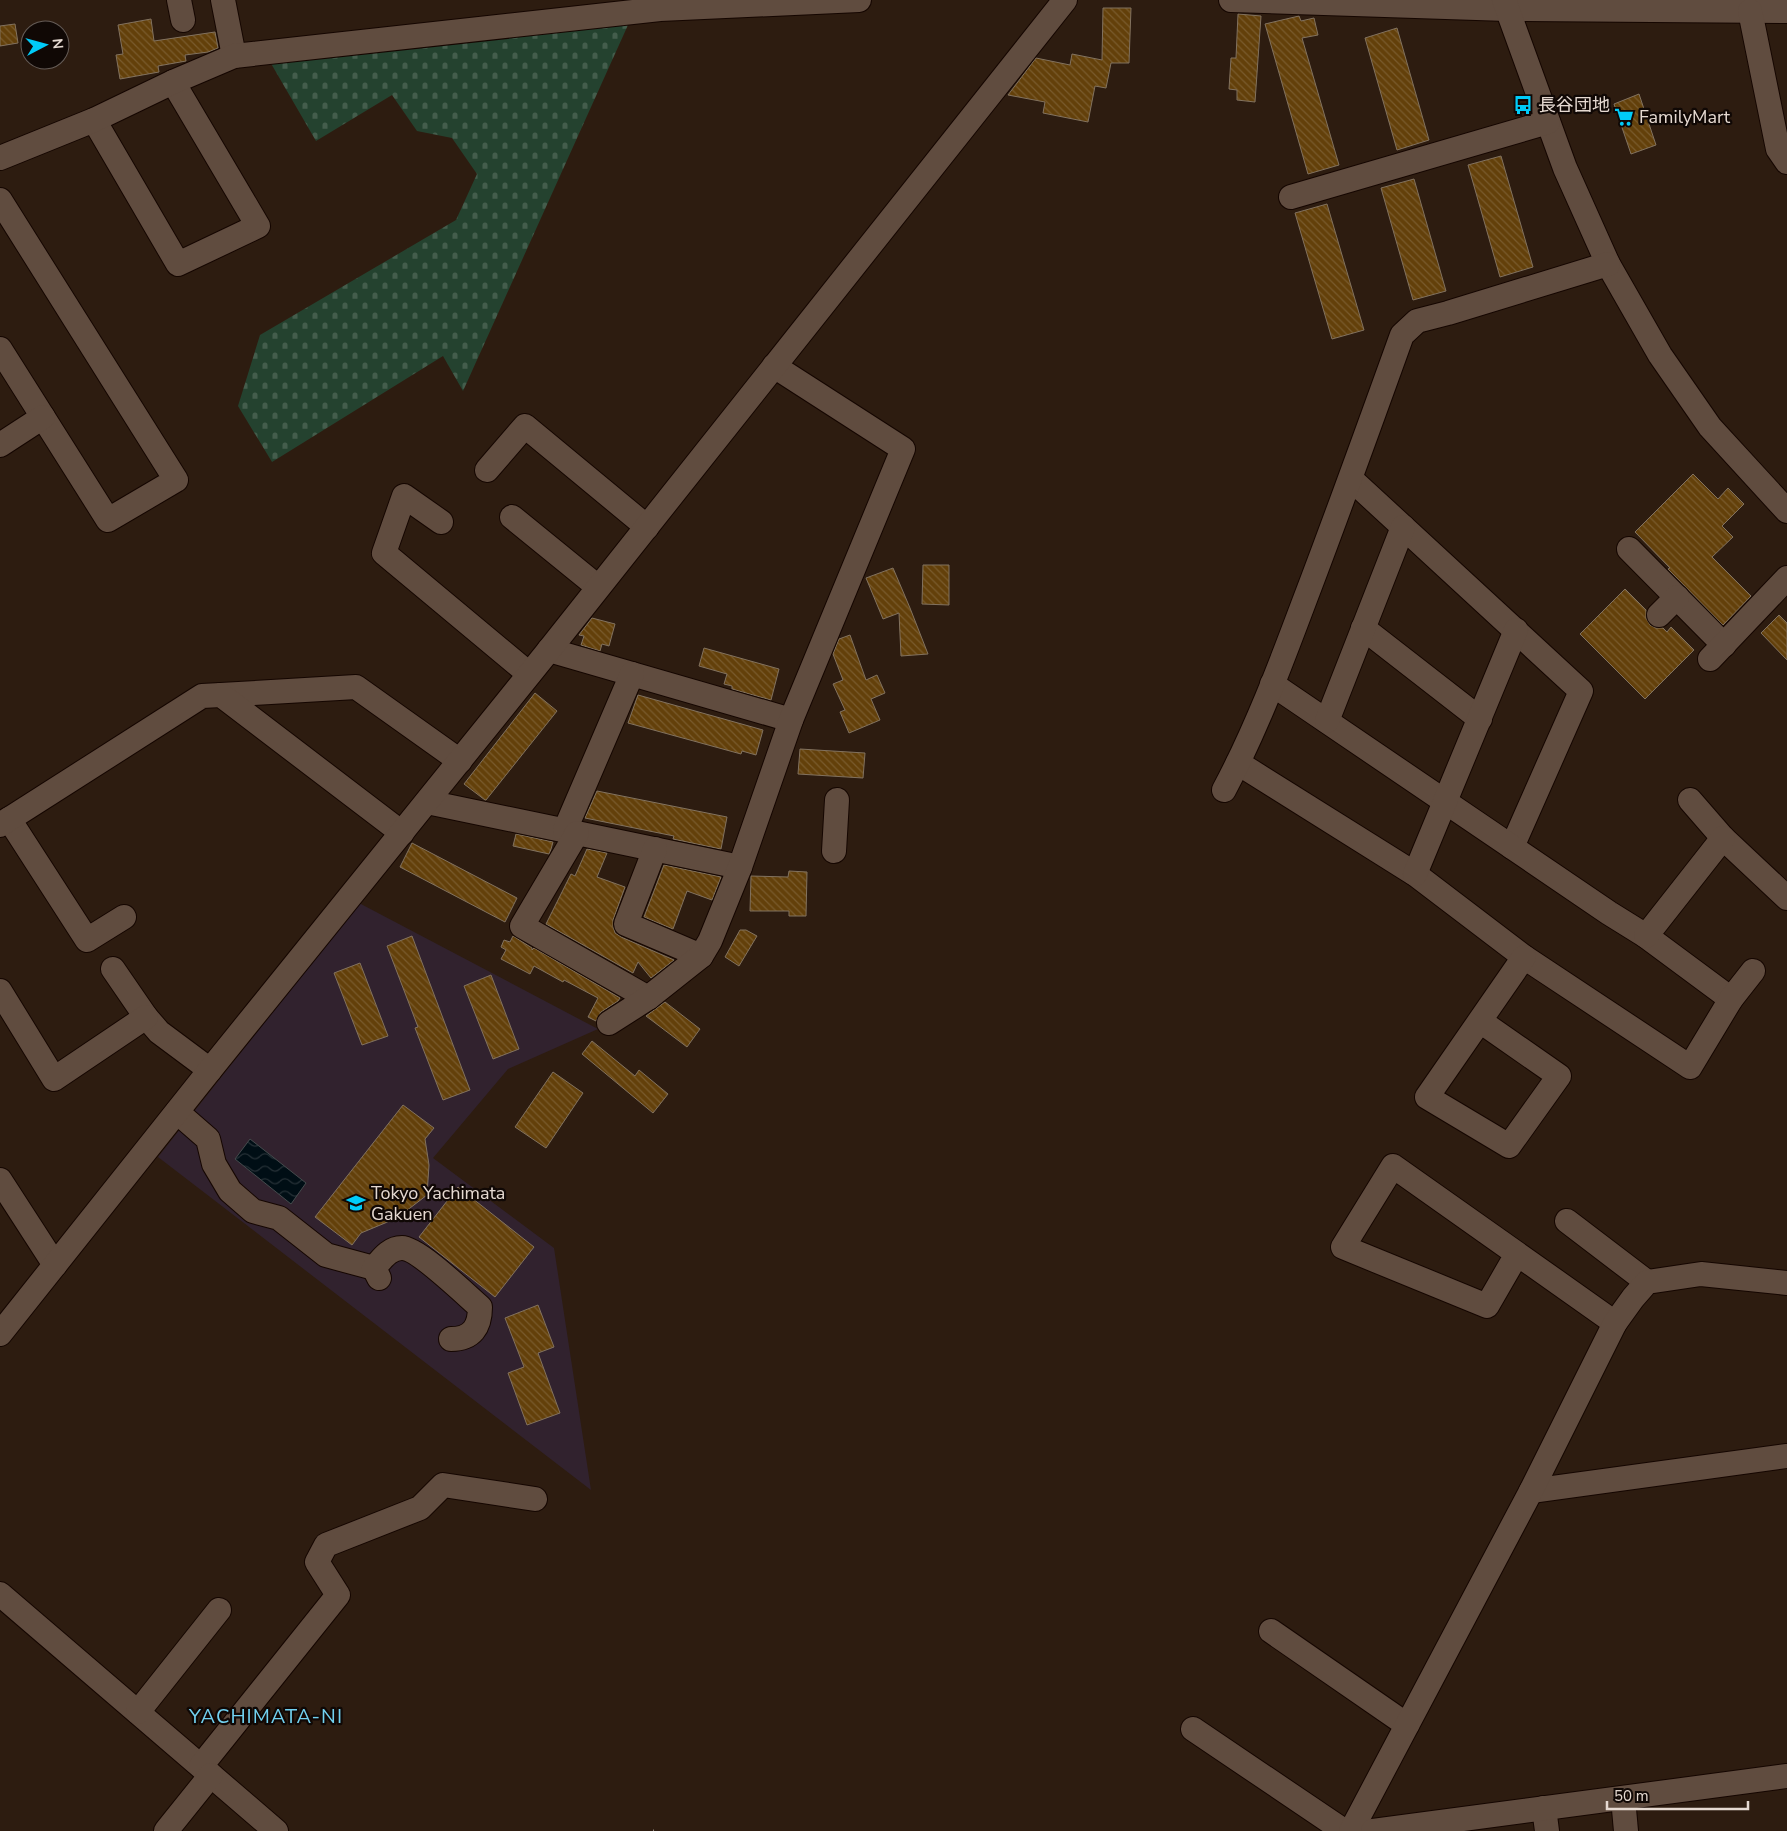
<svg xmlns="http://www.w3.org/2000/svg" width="1787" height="1831" viewBox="0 0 1787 1831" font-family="'Nunito Sans','Noto Sans JP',sans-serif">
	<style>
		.education { fill: #31222e }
		.cemetery { fill: url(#cemetery-stones) }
		.water { fill: url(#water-waves); stroke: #454b4d }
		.building { fill: url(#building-back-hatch); stroke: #82725f }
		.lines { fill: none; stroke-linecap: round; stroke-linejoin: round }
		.minor-casing { stroke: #150600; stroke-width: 26 }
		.path { stroke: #8e8076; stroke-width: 3; stroke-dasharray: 1 4; stroke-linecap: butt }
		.minor { stroke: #604c3f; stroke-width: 24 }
		.labels { text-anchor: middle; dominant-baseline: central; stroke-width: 4.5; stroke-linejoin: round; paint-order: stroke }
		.poi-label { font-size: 18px; fill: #e5d9d1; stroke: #100805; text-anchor: start }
		.quarter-label { font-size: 20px; letter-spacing: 1px; fill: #72d1f0; stroke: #100805 }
	</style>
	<defs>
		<pattern id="cemetery-stones" width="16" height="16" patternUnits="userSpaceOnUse" patternTransform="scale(1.25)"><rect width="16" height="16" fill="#24422f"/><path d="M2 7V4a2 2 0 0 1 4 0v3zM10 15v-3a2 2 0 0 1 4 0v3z" fill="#445d4c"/></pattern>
		<pattern id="water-waves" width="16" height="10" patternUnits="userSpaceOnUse" patternTransform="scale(1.25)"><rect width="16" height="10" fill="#000e15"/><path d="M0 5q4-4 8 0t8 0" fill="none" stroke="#253036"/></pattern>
		<pattern id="building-back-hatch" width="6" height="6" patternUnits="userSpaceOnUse" patternTransform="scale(1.25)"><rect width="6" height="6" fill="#63400a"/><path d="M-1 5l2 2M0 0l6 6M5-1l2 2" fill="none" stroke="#795b2d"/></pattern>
	</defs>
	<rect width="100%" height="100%" fill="#2d1c10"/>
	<polygon class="education" points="359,903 598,1029 508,1069 433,1158 554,1248 591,1490 158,1157"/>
	<polygon class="cemetery" points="628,25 463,391 443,356 272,462 238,406 260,335 456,220 477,174 452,138 417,131 392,95 316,141 269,60"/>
	<polygon class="water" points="250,1139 306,1183 291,1204 235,1159"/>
	<g class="building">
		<polygon points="1103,8 1131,8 1129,63 1111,63 1106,88 1095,86 1088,122 1043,113 1045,102 1008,95 1036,58 1070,65 1072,54 1102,60"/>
		<polygon points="1238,14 1261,16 1255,102 1237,100 1237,90 1229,89 1231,58 1236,58"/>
		<polygon points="1299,16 1301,21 1314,18 1318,35 1302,38 1339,165 1308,174 1265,24"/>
		<polygon points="151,19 154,41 215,32 218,48 208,52 185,55 186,61 158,66 159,72 120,79 116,55 123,54 118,25"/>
		<polygon points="15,24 18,43 0,46 0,26"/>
		<polygon points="1397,28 1429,140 1397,150 1365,38"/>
		<polygon points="1639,94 1656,145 1631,154 1614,104"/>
		<polygon points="1501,156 1533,267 1500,277 1468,165"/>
		<polygon points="1414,179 1446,291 1413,300 1381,188"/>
		<polygon points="1327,204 1364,330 1332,339 1295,213"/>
		<polygon points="1693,474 1718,499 1728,488 1744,504 1722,526 1733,537 1712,557 1751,596 1723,625 1668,569 1670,568 1635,532"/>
		<polygon points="923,565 949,565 949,605 922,604"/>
		<polygon points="893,568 910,608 928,654 901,656 899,613 883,619 866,578"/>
		<polygon points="1625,589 1646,610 1646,618 1650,625 1656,628 1663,628 1667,632 1671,627 1694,650 1645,699 1580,634"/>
		<polygon points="1779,615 1787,623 1787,660 1761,633"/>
		<polygon points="592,618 615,624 609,646 602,644 600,651 581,645 584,636 579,635"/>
		<polygon points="850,635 866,680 877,675 885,693 871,699 880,720 849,733 840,712 845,710 833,684 843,680 833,654 839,639"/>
		<polygon points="704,648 779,669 771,700 732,689 732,686 724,684 727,674 699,666"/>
		<polygon points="535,693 557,711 486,800 485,800 464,784"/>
		<polygon points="638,695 763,730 756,755 742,751 741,754 628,723"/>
		<polygon points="800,749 865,753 863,778 798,774"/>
		<polygon points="597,791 727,817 721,849 673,839 674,836 585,818"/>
		<polygon points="516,834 553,842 551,849 549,854 513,846"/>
		<polygon points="412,843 517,898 505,922 400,867"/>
		<polygon points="587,849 607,853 597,877 625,887 613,920 613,926 615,933 621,937 674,960 651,978 638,962 633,973 546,924 571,874 575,876"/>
		<polygon points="664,865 721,877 712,900 687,891 673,929 644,917"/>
		<polygon points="789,871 807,872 806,916 789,916 789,911 750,911 751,876 788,877"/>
		<polygon points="740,930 746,930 757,936 739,966 725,957"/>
		<polygon points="412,936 470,1090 443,1100 415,1028 418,1027 387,946"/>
		<polygon points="513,936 532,948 532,950 534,948 620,998 618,1001 601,1012 596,1021 588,1017 598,998 564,980 563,982 534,966 530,974 501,959 506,950 501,947 504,940 510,942"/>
		<polygon points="360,963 388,1036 362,1045 334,973"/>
		<polygon points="491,975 519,1049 493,1059 464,986"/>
		<polygon points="665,1002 700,1029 687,1047 646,1016"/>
		<polygon points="592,1041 635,1076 639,1070 668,1094 653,1113 582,1054"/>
		<polygon points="553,1072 583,1093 546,1148 515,1127"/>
		<polygon points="403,1105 434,1128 425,1139 429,1165 427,1195 397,1218 361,1233 352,1245 315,1217"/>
		<polygon points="458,1187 534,1247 495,1297 419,1237"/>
		<polygon points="538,1305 554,1347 538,1353 560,1413 527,1425 508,1373 524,1367 505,1318"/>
	</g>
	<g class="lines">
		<g class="minor-casing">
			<g id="minor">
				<polyline points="179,0 183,20"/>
				<polyline points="223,0 234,56"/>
				<polyline points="1231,0 1507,9 1787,11"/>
				<polyline points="1504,0 1565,168 1608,264 1660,355 1710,427 1787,511"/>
				<polyline points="1750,11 1778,149 1787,162"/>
				<polyline points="94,120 178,264 258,226 173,82"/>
				<polyline points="0,158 94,120 173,82 234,56 660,9 859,0"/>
				<polyline points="1291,197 1548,122"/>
				<polyline points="0,200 176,480 108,520 0,349"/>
				<polyline points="0,445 43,417"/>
				<polyline points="487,470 525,426 647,527"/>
				<polyline points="1351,479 1581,691 1512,847"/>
				<polyline points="512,517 598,587"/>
				<polyline points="441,522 404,496 384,553 529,674"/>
				<polyline points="1629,549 1724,645"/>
				<polyline points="1659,615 1677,597"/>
				<polyline points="1363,628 1480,719"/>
				<polyline points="549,650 791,720"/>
				<polyline points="1710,659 1787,578"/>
				<polyline points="1272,684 1609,913 1646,936 1731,999"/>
				<polyline points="221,695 356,687 460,761"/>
				<polyline points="1327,721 1403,527"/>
				<polyline points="1238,763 1415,874 1524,957 1690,1067 1731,999 1753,971"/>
				<path d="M 1224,790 C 1256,730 1280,666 1304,602 C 1338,513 1370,424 1402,335 L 1417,321 L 1448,313 L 1608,264"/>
				<polyline points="1690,800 1723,838 1787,898"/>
				<polyline points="427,802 740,867"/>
				<polyline points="9,819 87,940 124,917"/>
				<polyline points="0,825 202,696 221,695 402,833"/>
				<polyline points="565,830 632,674"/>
				<polyline points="577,833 522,926 648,998"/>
				<polyline points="655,849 626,924 701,956"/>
				<polyline points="834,851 837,800"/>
				<polyline points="1415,874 1516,630"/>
				<polyline points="1646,936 1723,838"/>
				<polyline points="113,969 146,1017 159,1032 210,1070"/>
				<polyline points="0,991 54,1079 146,1017"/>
				<polyline points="1480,1021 1559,1076 1509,1146 1427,1097 1524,957"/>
				<polyline points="609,1023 648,998 701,956 710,941 740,867 791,720 903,449 774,366"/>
				<polyline points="177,1112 208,1139 214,1164 230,1191 253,1211 279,1218 326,1255 374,1268"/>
				<polyline points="0,1180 55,1265"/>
				<polyline points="1567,1221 1647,1282"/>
				<polyline points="1517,1254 1487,1306 1343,1247 1393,1166 1615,1323"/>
				<path d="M 379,1278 L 374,1268 C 382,1259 389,1248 402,1248 C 418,1248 466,1295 480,1307 C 480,1327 472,1339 451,1339"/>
				<polyline points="0,1334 210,1070 549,650 1065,0"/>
				<polyline points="1531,1491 1787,1456"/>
				<polyline points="0,1594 276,1831"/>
				<polyline points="1271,1631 1407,1725"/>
				<polyline points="138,1712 219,1610"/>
				<polyline points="1193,1729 1344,1831"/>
				<polyline points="201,1766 338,1595 317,1562 326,1545 420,1508 443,1485 535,1499"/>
				<polyline points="1623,1798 1626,1831"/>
				<polyline points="1544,1808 1547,1831"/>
				<polyline points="166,1831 211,1775"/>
				<polyline points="1351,1831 1531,1491 1615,1323 1633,1298 1647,1282 1701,1274 1787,1283"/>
				<polyline points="1373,1831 1787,1776"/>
			</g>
		</g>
		<polyline class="path" points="653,1831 654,1831"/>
		<use href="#minor" class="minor"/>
	</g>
	<defs>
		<g id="bus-bare" transform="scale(1.5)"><path d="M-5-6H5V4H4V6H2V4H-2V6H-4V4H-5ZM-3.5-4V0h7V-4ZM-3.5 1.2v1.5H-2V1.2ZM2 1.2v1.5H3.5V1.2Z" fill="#00cbf8" stroke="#100805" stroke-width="2.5" paint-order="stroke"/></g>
		<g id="supermarket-bare" transform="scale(1.5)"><path d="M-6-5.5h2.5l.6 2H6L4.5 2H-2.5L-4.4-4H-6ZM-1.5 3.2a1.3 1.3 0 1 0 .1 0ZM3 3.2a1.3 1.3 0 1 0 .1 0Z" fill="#00cbf8" stroke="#100805" stroke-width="2.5" paint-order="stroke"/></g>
		<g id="school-bare" transform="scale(1.5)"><path d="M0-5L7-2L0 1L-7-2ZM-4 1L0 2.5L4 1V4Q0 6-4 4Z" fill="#00cbf8" stroke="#100805" stroke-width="2.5" paint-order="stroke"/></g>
	</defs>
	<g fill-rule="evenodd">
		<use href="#bus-bare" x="1523" y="105"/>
		<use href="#supermarket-bare" x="1624" y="117"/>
		<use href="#school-bare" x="356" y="1203"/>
	</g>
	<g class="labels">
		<g class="poi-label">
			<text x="1538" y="105">長谷団地</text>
			<text x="1639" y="117">FamilyMart</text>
			<text x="371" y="1193">Tokyo Yachimata<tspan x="371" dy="21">Gakuen</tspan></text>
		</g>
		<g class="quarter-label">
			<text x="266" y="1716">YACHIMATA-NI</text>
		</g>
	</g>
	<g transform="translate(45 45) rotate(84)"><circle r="24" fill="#100805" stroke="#655c57"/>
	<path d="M0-4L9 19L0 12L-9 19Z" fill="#00cbf8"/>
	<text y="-8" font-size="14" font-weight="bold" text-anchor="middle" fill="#e5d9d1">N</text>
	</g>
	<path d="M1607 1801v8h141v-8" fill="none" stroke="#e5d9d1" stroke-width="2.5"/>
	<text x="1614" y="1801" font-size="15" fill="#e5d9d1" stroke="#100805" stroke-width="4" paint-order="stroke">50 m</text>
</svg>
